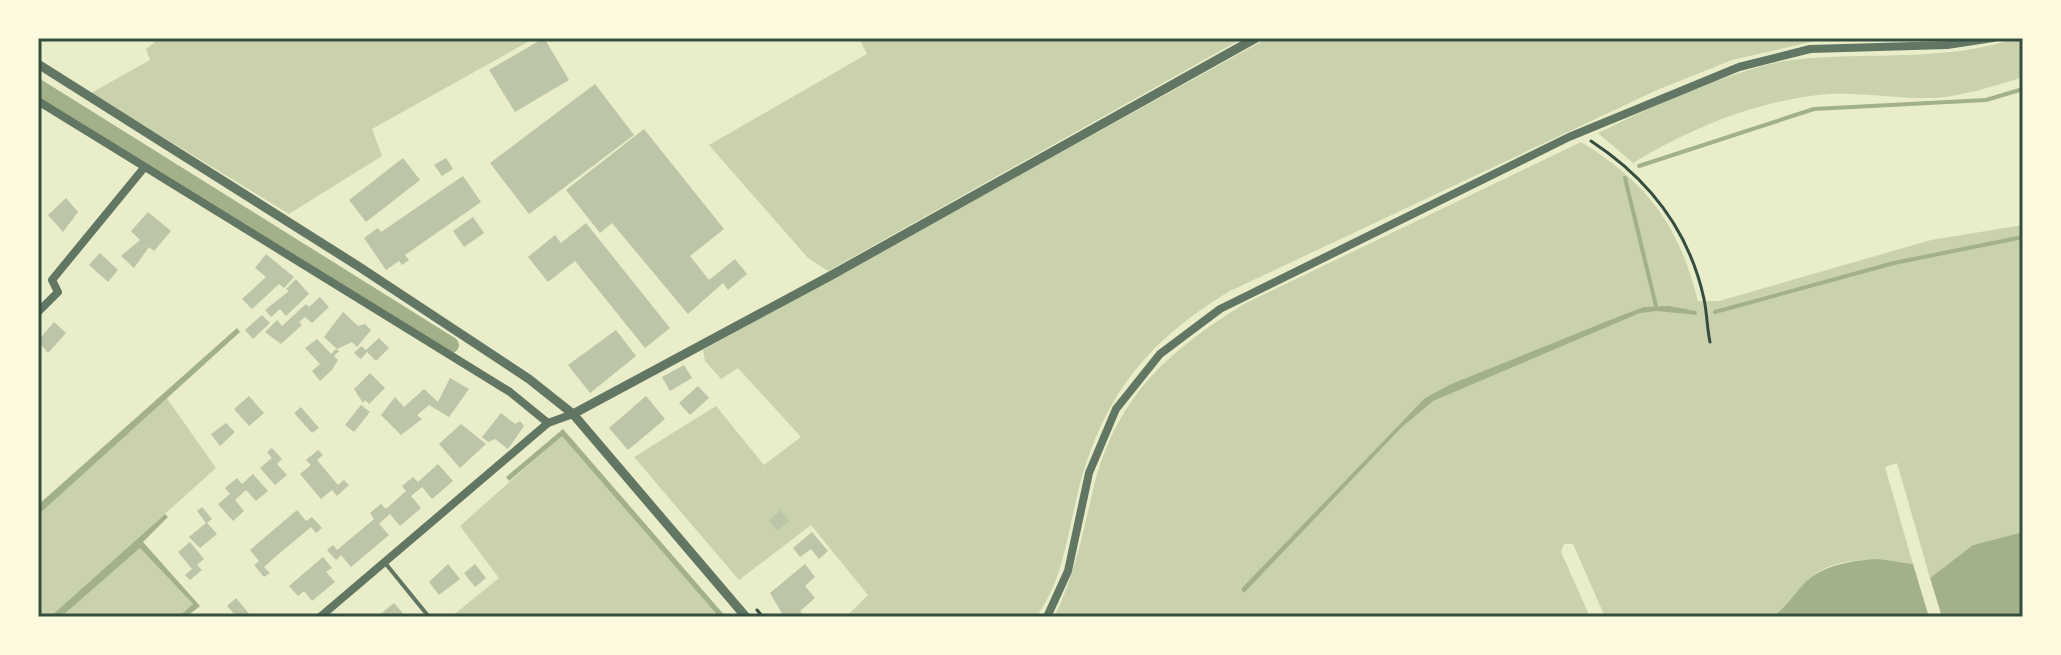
<svg xmlns="http://www.w3.org/2000/svg" width="2061" height="655" viewBox="0 0 2061 655" font-family="'Varela Round',sans-serif">
	<style>
		.green { fill: #cad2ad }
		.water { fill: #a3b18a }
		.lines { fill: none; stroke-linecap: round; stroke-linejoin: round }
		.stream { stroke: #a3b18a; stroke-width: 4 }
		.canal { stroke: #a3b18a; stroke-width: 16 }
		.building { fill: #bcc5a7 }
		.path { stroke: #344e41; stroke-width: 3 }
		.service { stroke: #617663; stroke-width: 4 }
		.minor { stroke: #617663; stroke-width: 8 }
		.tertiary { stroke: #617663; stroke-width: 9 }
		.neatline { fill: none; stroke: #344e41; stroke-width: 3 }
	</style>
	<rect width="100%" height="100%" fill="#e9edc9"/>
	<g class="green">
		<polygon points="160,38 535,38 372,129 382,156 289,214 91,93 150,60 146,49"/>
		<polygon points="859,38 1243,38 828,271 808,258 709,145 867,54"/>
		<path d="M 1268,38 L 1828,38 L 1732,60 L 1657,90 L 1230,291 C 1145,342 1101,399 1077,496 C 1067,537 1062,583 1036,617 L 846,617 L 868,595 L 811,525 L 739,580 L 634,457 L 716,406 L 764,465 L 801,437 L 738,368 L 721,379 L 705,361 L 703,350 Z"/>
		<path d="M 2016,38 L 2023,38 L 2023,77 C 1994,86 1964,96 1933,98 C 1899,99 1864,92 1829,94 C 1761,99 1690,128 1633,163 L 1598,133 C 1647,109 1738,67 1792,60 C 1866,51 1945,63 2016,38 Z"/>
		<path d="M 1581,142 C 1648,183 1679,226 1698,301 L 1719,301 L 1931,240 L 2023,225 L 2023,532 L 1973,545 L 1930,578 L 1897,463 L 1885,467 L 1913,564 C 1880,559 1835,554 1808,580 C 1795,592 1788,607 1773,617 L 1605,617 L 1573,544 L 1564,544 L 1561,552 L 1590,617 L 1054,617 C 1074,577 1082,537 1092,494 C 1115,398 1164,354 1244,304 Z"/>
		<polygon points="166,397 216,468 50,617 38,617 38,515"/>
		<polygon points="562,435 719,617 451,617 499,578 460,526"/>
		<polygon points="140,548 193,604 178,617 61,617"/>
	</g>
	<g class="water">
		<polygon points="1669,306 1696,311 1697,315 1657,311 1640,313 1433,401 1401,428 1244,593 1241,589 1424,399 1449,385 1620,316 1644,307"/>
		<polygon points="237,328 240,332 38,515 38,505"/>
		<polygon points="563,429 726,617 719,617 562,436 509,481 506,477"/>
		<polygon points="165,514 168,517 143,542 200,606 186,617 178,617 193,604 140,548 61,617 50,617"/>
		<polygon points="2023,532 2023,617 1942,617 1930,578 1973,545"/>
		<path d="M 1878,559 L 1913,564 L 1929,617 L 1773,617 C 1788,606 1796,590 1809,579 C 1827,564 1856,560 1878,559 Z"/>
	</g>
	<g class="lines">
		<g class="stream">
			<polyline points="1639,166 1814,109 1986,100 2023,89"/>
			<polyline points="1625,178 1656,306"/>
			<polyline points="1715,312 1894,263 2023,237"/>
		</g>
		<polyline class="canal" points="38,87 451,345"/>
	</g>
	<g class="building">
		<polygon points="544,38 569,80 515,112 489,70"/>
		<polygon points="595,84 634,135 529,214 490,163"/>
		<polygon points="644,129 724,229 690,256 709,280 735,259 747,274 728,290 723,283 688,314 612,223 600,233 566,190"/>
		<polygon points="403,158 420,180 366,222 349,200"/>
		<polygon points="446,158 453,169 442,176 434,165"/>
		<polygon points="463,176 481,202 405,255 409,260 402,265 399,261 386,270 364,238 378,228 381,232"/>
		<polygon points="66,198 78,212 63,232 48,215"/>
		<polygon points="148,212 171,231 154,251 149,247 134,268 121,256 140,240 131,231"/>
		<polygon points="473,217 484,233 464,247 453,231"/>
		<polygon points="586,223 670,328 645,348 575,261 548,282 528,257 555,235 561,243"/>
		<polygon points="100,253 118,270 108,282 89,265"/>
		<polygon points="266,254 294,277 284,288 279,284 252,309 242,299 266,277 255,268"/>
		<polygon points="296,279 309,294 286,316 280,309 271,317 265,310 289,291 286,289"/>
		<polygon points="320,297 329,307 312,323 305,317 299,322 302,325 281,344 265,332 277,320 282,326 306,304 309,307"/>
		<polygon points="343,312 358,326 365,324 371,330 357,347 352,342 337,349 324,337"/>
		<polygon points="262,315 270,323 253,339 245,330"/>
		<polygon points="54,322 66,333 48,353 38,341"/>
		<polygon points="616,330 636,356 590,393 568,365"/>
		<polygon points="379,338 389,348 376,361 367,352 361,359 354,353 361,346 366,350"/>
		<polygon points="317,339 331,354 336,349 339,351 334,356 338,360 332,370 320,381 312,371 320,364 305,348"/>
		<polygon points="684,365 692,378 670,391 662,377"/>
		<polygon points="370,373 385,388 369,404 365,400 363,403 354,389"/>
		<polygon points="450,378 469,389 449,417 429,405 417,415 422,419 401,435 381,415 395,397 404,407 424,389 438,402"/>
		<polygon points="698,386 709,398 690,415 679,403"/>
		<polygon points="249,396 264,413 249,426 234,409"/>
		<polygon points="646,396 665,419 628,450 609,428"/>
		<polygon points="361,405 370,412 354,432 345,425"/>
		<polygon points="301,407 319,428 312,433 294,413"/>
		<polygon points="501,413 515,424 520,421 524,426 508,449 495,439 488,442 482,437"/>
		<polygon points="226,423 235,432 220,446 211,434"/>
		<polygon points="461,424 486,444 460,468 439,444"/>
		<polygon points="272,448 282,459 277,464 287,475 275,485 260,468 272,458 267,452"/>
		<polygon points="318,450 323,455 317,460 338,485 344,480 349,485 337,496 332,490 321,499 300,474 311,465 306,460"/>
		<polygon points="438,464 453,481 432,499 422,487 411,496 421,508 400,526 390,514 384,519 379,524 389,535 351,567 341,555 336,560 327,550 333,545 337,550 374,519 370,513 376,508 381,504 386,509 406,491 402,486 413,477 418,482"/>
		<polygon points="253,474 268,491 256,501 246,490 235,500 244,511 233,521 218,504 230,494 225,488 237,478 242,484"/>
		<polygon points="202,507 212,519 207,523 217,534 200,548 189,537 206,523 197,511"/>
		<polygon points="297,510 306,521 312,517 322,528 316,533 311,527 274,558 264,567 270,573 264,577 254,565 259,561 250,550"/>
		<polygon points="781,510 789,521 777,531 769,520"/>
		<polygon points="812,532 828,551 819,559 811,549 800,557 793,548"/>
		<polygon points="190,542 204,559 197,565 202,570 190,580 185,575 192,569 178,552"/>
		<polygon points="323,557 332,568 326,572 335,582 312,601 304,591 298,596 289,586"/>
		<polygon points="448,564 460,579 439,595 429,582"/>
		<polygon points="475,564 486,578 475,587 464,573"/>
		<polygon points="805,564 815,577 805,586 815,598 800,611 805,617 784,617 770,593"/>
		<polygon points="236,598 251,616 250,617 237,617 227,606"/>
		<polygon points="394,603 406,617 377,617"/>
	</g>
	<g class="lines">
		<g class="path">
			<path d="M 1591,141 C 1649,179 1689,230 1704,299 C 1707,313 1707,328 1710,342"/>
			<polyline points="757,610 763,617"/>
		</g>
		<polyline class="service" points="386,564 429,617"/>
		<g class="minor">
			<polyline points="38,101 510,392 548,423"/>
			<polyline points="38,312 58,292 52,280 143,169"/>
			<polyline points="320,617 548,423 573,414"/>
			<polyline points="1047,617 1068,571 1089,473 1116,409 1160,354 1220,309 1569,137 1739,67 1810,49 1947,45 1993,38"/>
		</g>
		<g class="tertiary">
			<polyline points="38,64 358,266 529,379 573,414 746,617"/>
			<polyline points="573,414 830,276 1256,38"/>
		</g>
	</g>
	<rect width="2061" height="655" fill="none" stroke="#fefae0" stroke-width="80"/>
	<rect x="40" y="40" width="1981" height="575" class="neatline"/>
</svg>
